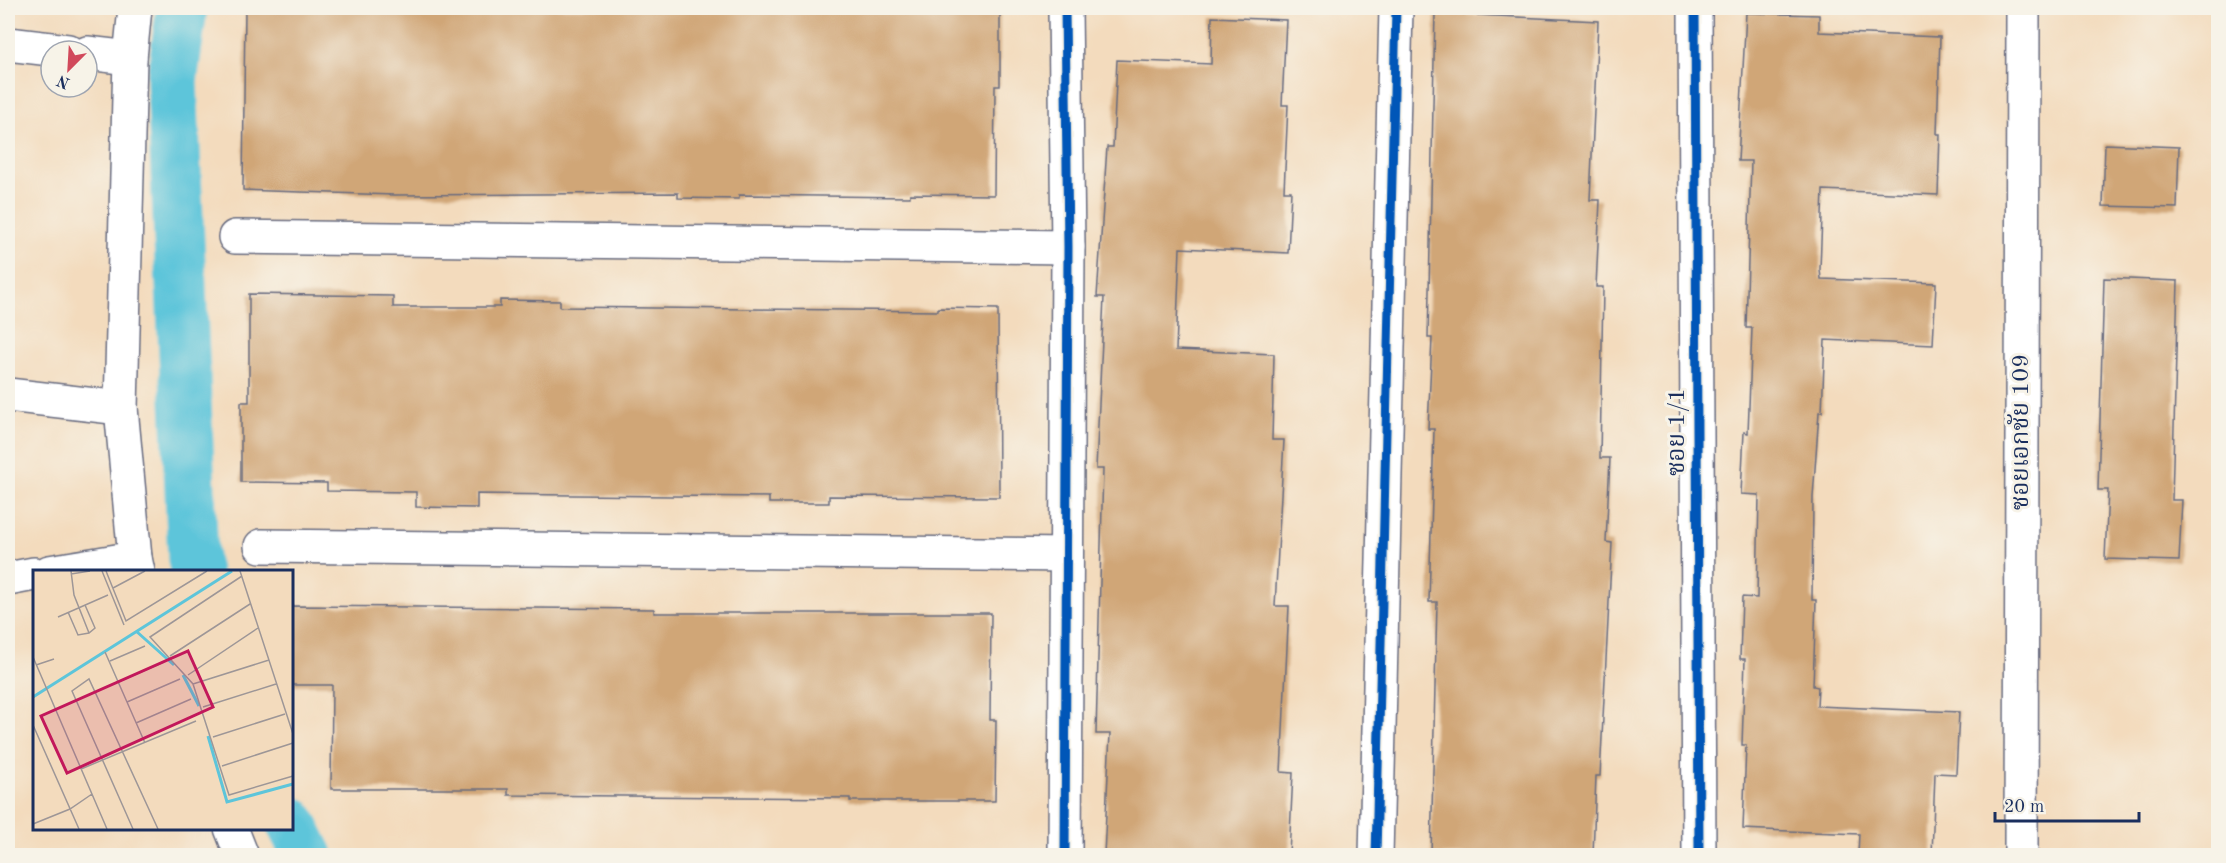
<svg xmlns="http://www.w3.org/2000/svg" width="2226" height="863" viewBox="0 0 2226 863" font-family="'Old Standard TT','Noto Serif Thai',serif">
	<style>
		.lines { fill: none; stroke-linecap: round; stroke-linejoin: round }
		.canal { stroke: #5dc5da; stroke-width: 51 }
		.building { fill: #d0a677 }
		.minor-casing { stroke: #676b7f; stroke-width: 36 }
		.minor { stroke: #fff; stroke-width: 33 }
		.cycleway-casing { stroke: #f7f3e8; stroke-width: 13 }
		.cycleway { stroke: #0057b8; stroke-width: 9 }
		.labels { text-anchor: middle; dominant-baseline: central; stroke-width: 6; stroke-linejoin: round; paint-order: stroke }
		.street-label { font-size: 24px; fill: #1b2f5e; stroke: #f7f3e8 }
		.inset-river { fill: none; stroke: #5dc5da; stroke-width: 3 }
		.inset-road { fill: none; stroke: #9d9697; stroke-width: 1.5 }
		.view { fill: #c2185b; fill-opacity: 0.15; stroke: #c2185b; stroke-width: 3 }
		.inset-edge { fill: none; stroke: #1b2f5e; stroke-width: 3 }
	</style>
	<rect width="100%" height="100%" fill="#f7f3e8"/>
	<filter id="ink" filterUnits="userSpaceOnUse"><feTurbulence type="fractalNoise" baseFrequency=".0167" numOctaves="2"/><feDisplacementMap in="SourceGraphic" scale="12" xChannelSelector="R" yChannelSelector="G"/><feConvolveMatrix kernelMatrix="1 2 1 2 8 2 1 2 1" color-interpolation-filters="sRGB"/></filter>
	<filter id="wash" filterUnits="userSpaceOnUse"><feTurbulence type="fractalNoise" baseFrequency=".008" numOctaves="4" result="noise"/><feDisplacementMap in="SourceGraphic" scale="24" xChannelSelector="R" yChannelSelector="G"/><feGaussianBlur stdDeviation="1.35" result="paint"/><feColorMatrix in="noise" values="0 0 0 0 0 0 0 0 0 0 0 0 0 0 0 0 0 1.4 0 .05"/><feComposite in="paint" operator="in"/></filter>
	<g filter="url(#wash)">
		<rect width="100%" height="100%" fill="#f3dbbd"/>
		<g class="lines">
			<g class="canal">
				<polyline points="182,8 172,81 193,559 196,572"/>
				<polyline points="291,822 308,856"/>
			</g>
		</g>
		<g id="blocks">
			<g class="building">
				<polygon points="245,8 647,8 757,11 1000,8 1000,86 995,86 994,195 910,194 910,197 739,195 739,199 678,198 678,193 394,195 243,190"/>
				<polygon points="1435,13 1598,21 1590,200 1600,200 1596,287 1603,287 1600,458 1610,458 1606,542 1612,543 1600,776 1596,776 1593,855 1431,855 1437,602 1429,602 1434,429 1428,429 1432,338 1428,338"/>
				<polygon points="1746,13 1819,15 1819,32 1940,37 1937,134 1940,134 1938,195 1823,190 1820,269 1821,279 1936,283 1933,345 1825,340 1822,412 1819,412 1813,497 1812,600 1816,600 1813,686 1818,687 1817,706 1959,712 1956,774 1935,773 1932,855 1858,855 1859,834 1743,829 1746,745 1742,745 1745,659 1740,659 1742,597 1757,598 1759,495 1741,494 1744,432 1748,433 1752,328 1746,328 1751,161 1738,161"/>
				<polygon points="1212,17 1286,20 1282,105 1288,105 1284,191 1291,191 1288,253 1180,248 1176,350 1274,354 1272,440 1284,440 1275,606 1289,606 1281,772 1293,773 1289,855 1104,855 1110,734 1096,734 1103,469 1096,469 1104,297 1097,297 1107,147 1113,147 1117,60 1211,64"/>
				<polygon points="2105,144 2179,147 2177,208 2103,206"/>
				<polygon points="2104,278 2178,281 2172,500 2182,500 2179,561 2105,559 2108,490 2098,490"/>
				<polygon points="249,294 393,296 393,307 500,307 500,300 560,301 560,307 938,311 938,308 998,309 999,497 829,496 829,503 769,503 769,497 477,494 477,508 416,507 416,492 327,491 327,483 241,482 241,402 249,402"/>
				<polygon points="291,606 654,609 654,613 991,613 990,720 996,720 995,801 850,801 850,798 508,795 508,789 331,789 332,685 291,685"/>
			</g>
		</g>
	</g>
	<g filter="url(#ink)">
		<use href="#blocks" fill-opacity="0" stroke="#676b7f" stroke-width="1.5"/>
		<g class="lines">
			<g class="minor-casing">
				<g id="minor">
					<polyline points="135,8 130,58 121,408 135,558 138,572"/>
					<polyline points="1065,8 1068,247 1065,856"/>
					<polyline points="1695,8 1699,856"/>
					<polyline points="8,44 68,51"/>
					<polyline points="87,53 130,58"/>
					<polyline points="235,237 1068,247"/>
					<polyline points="8,395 121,408"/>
					<polyline points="261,546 1066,555"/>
					<polyline points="49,572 135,558"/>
					<polyline points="8,579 34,574"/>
					<polyline points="231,828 242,856"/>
					<polyline points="1376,856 1396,8"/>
					<polyline points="2021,856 2023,8"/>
				</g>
			</g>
			<use href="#minor" class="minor"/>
			<g class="cycleway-casing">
				<g id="cycleway">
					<polyline points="1065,8 1068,247 1065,856"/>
					<polyline points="1695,8 1699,856"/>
					<polyline points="1376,856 1396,8"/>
				</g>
			</g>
			<use href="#cycleway" class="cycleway"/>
		</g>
	</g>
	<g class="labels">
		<g class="street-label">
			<text transform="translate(1678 432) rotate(-90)">ซอย 1/1</text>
			<text transform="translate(2022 432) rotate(-90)">ซอยเอกชัย 109</text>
		</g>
	</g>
	<g transform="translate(33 570)">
		<rect width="260" height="260" fill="#f3dbbd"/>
		<path class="inset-river" d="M 103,61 L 141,95M 150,105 L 166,136M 0,127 L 199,1M 175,166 L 194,232 L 260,214"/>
		<path class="inset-road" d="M 38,1 L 41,25 L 56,63M 69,1 L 91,55M 73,1 L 93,51 L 174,1M 207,1 L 260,164M 38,4 L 57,1M 209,6 L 117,67 L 160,114 L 196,225 L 260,206M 80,18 L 112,1M 35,42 L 45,65 L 56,63 L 62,58 L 52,35M 25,47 L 75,25M 72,82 L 112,173M 137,86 L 217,34M 0,87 L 74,259M 77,91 L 112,76M 3,95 L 21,89M 155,105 L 225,58M 85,112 L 131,92M 160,114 L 236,90M 94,132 L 147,109M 170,137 L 243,114M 103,153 L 158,129M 0,155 L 46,259M 180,167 L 252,144M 189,196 L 260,173M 48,199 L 163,151M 0,254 L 37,239 L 59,224M 100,259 L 39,121 L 56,109 L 125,259"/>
		<path class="view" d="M 155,81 L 180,137 L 34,203 L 8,146 Z"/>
		<rect width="260" height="260" class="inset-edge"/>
	</g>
	<rect width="2226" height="863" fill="none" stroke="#f7f3e8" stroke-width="30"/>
	<g transform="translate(69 69) rotate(204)"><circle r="28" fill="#f7f3e8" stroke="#9fa5b1" stroke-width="1.5"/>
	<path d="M0-4.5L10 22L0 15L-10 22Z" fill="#d1495b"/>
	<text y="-9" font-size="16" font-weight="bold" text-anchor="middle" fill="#1b2f5e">N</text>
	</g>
	<path d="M1995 812v9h144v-9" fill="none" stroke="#1b2f5e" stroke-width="3"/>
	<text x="2004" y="812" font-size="18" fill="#1b2f5e" stroke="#f7f3e8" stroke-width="4.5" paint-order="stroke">20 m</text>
</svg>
